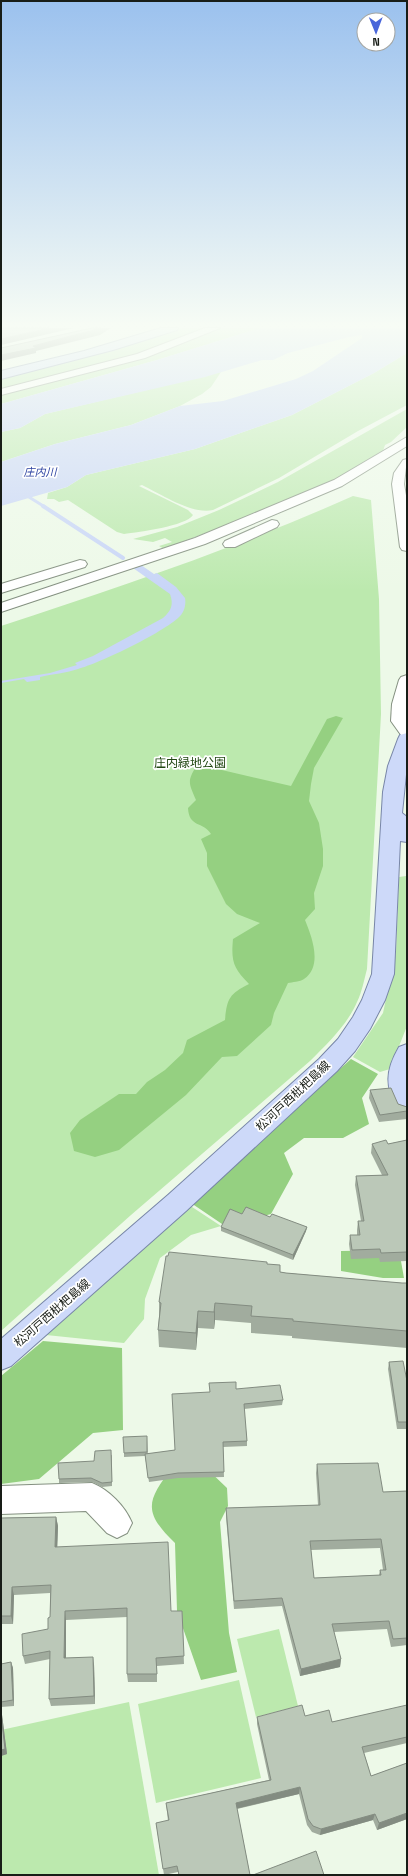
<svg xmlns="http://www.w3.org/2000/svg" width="408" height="1876" viewBox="0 0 408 1876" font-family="'Space Grotesk','Noto Sans JP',sans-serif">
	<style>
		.green { fill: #bce9ae }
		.forest { fill: #95d081 }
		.water { fill: #c8d5f7 }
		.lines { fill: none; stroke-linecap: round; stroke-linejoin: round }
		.stream-far1 { stroke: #c8d5f7; stroke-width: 3 }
		.stream { stroke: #c8d5f7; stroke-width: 4 }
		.minor-casing { stroke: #849080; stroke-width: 2 }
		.major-casing { stroke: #7886a7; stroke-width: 2 }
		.minor { fill: #fff; fill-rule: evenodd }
		.major { fill: #cdd9f9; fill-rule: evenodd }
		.wall { fill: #a1ac9e; fill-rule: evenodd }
		.shaded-wall { fill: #838c81 }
		.building { fill: #bbc8b8; stroke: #838c81; fill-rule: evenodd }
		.labels { text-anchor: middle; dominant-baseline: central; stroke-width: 3.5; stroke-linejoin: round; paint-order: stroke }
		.far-water-label { font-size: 11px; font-style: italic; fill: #2d43a1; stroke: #fff }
		.park-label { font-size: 12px; fill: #214712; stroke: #fff }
		.street-label { font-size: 12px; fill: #181d17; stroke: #fff }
	</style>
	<rect width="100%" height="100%" fill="#edf9e8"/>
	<g class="green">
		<polygon points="182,328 260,328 157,360 1,404 1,378 115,350"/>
		<path d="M 407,353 L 407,405 L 358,431 L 279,478 L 213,510 C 192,515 161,494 142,485 L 139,486 L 188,510 L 193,515 C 186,526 139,532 124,534 L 117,532 L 68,500 L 59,502 L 54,499 L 47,499 L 48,493 L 67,487 L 86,475 L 195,449 L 292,415 L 374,373 Z"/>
		<polygon points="221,372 211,387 202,394 180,406 131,425 55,444 1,462 1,432 20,428 45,414"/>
		<polygon points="407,409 407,427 391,442 385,445 383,451 347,472 338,480 257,513 164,549 159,546 172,542 165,538 153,542 133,539 177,527 219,510 278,482"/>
		<path d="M 353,496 L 371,500 L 379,599 L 381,714 L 367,969 C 364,980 362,992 357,1002 C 347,1025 328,1043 310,1061 L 131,1215 L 1,1331 L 1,626 C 120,587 239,547 353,496 Z"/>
		<polygon points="406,876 407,1026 390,1069 380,1072 353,1057 383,1013 396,952 399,877"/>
		<polygon points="189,1205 221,1226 191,1235 160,1258 145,1299 144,1319 124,1343 46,1335"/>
		<polygon points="279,1629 298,1706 256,1717 237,1639"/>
		<polygon points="239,1680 261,1778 156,1803 138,1704"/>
		<polygon points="129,1702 159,1875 1,1875 1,1730"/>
	</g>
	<g class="forest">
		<path d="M 336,716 L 343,718 L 314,768 L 311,784 L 309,801 L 319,823 L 323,849 L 323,866 L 314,893 L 315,909 L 305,920 C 312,937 323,966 304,979 C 300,982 292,982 288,983 L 274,1013 L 271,1025 L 237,1056 L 222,1057 L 186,1095 L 119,1150 L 95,1157 L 74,1151 L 70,1133 L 80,1120 L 119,1094 L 136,1094 L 147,1082 L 165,1070 L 183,1053 L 187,1040 L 225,1020 C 227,999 229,994 249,984 C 233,968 231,961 233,939 L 260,923 L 237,914 L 226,904 L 207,866 L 207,853 L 201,839 L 211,834 C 203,821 189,828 188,808 L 196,800 C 190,785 186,782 196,767 L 209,767 L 291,786 L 327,719 Z"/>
		<polygon points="351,1059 378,1074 362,1098 369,1124 343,1138 304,1138 284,1153 293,1174 271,1214 225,1226 191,1203"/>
		<polygon points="399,1250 404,1278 383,1278 341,1271 341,1251"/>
		<polygon points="43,1341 122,1348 123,1430 93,1433 39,1479 1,1484 1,1376"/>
		<path d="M 204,1466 L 227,1488 L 228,1506 L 220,1522 L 229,1633 L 237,1672 L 201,1680 L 177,1611 L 175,1543 C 143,1512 146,1501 173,1467 Z"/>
	</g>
	<g class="water">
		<polygon points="260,328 407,328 407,353 374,373 292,415 195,449 86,475 67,487 1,506 1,462 55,444 131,425 180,406 223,401 296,379 313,371 362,338 362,335 349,337 288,353 273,360 262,360 205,377 45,414 20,428 1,432 1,404 157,360"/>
		<path d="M 141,565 L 154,574 L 157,573 L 176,587 L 185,598 C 186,603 185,610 181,615 C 167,631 100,663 78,669 C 67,673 52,674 40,677 L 40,680 L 27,682 L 24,679 L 1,683 L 1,681 L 50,673 L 77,665 L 75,663 L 93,656 L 163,618 C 171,611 174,605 170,594 L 133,568 Z"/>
	</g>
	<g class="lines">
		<polyline class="stream-far1" points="24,494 45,507"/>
		<polyline class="stream" points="43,506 123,558"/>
		<g class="minor-casing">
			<g id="minor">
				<polygon points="205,328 220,328 145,358 1,395 1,389 137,354"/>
				<polygon points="407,437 407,446 342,486 205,544 1,612 1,603 195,538 334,480"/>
				<polygon points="407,459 404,484 407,501 407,551 402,550 400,547 392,484 394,473 403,460"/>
				<polygon points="272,520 277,521 279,524 277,527 235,547 225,547 223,544 225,541"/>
				<polygon points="80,560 85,561 87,564 85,567 1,593 1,584"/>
				<polygon points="407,675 407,736 401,735 391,721 392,704 399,680 401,677"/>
				<path d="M 92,1483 C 109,1490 125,1506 132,1523 L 127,1533 L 117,1538 L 107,1533 L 86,1511 L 1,1514 L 1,1486 Z"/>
			</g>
		</g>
		<g class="major-casing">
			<g id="major">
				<polygon points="161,328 178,328 177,330 113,350 1,379 1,371 84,351"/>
				<polygon points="407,733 407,765 402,813 407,817 407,842 400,841 394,974 385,1000 370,1029 355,1051 337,1071 186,1211 11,1366 1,1370 1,1339 168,1195 319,1059 338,1039 353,1017 362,1000 372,974 383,792 388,766 398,739 400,735"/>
				<path d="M 407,1044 L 407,1114 L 398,1111 C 385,1087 385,1071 399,1047 Z"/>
			</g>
		</g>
		<use href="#minor" class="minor"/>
		<use href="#major" class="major"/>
	</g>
	<g class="wall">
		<polygon points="370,1090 398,1104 407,1107 407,1119 379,1122 369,1098"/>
		<polygon points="407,1140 407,1261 380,1262 379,1258 351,1259 349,1244 350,1235 357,1235 357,1230 358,1221 361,1221 355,1185 356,1176 382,1175 371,1153 372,1144 388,1144"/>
		<polygon points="242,1214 270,1217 307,1227 306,1231 293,1260 221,1231 221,1227"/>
		<polygon points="267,1264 280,1272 286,1273 402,1283 407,1283 407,1348 292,1338 292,1336 251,1333 251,1323 215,1320 214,1329 198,1328 196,1350 159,1347 158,1330 159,1317 159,1302"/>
		<polygon points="389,1362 407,1381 407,1429 397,1429 388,1369"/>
		<polygon points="209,1383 283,1400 282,1405 244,1409 247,1441 247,1446 223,1447 224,1477 178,1478 149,1482 145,1456 124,1457 124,1453 147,1436 148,1454 175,1450 210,1392"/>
		<polygon points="112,1455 112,1486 102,1487 92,1482 59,1483 59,1479 94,1461"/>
		<path d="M 317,1464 L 383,1492 L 407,1491 L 407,1645 L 391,1647 L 387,1629 L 334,1632 L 341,1659 L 340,1667 L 300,1676 L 282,1606 L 234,1609 L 226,1517 L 226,1508 L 318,1505 L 316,1473 ZM 380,1548 L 383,1570 L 380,1570 L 379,1575 L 314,1578 L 311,1550 Z"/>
		<polygon points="56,1517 58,1526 57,1547 171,1611 182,1611 184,1664 157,1666 157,1682 128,1682 127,1674 127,1617 66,1620 66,1658 94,1664 95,1704 51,1706 49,1699 50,1659 25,1664 23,1656 48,1629 50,1617 50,1593 14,1595 13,1624 1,1624 1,1518"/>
		<polygon points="11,1662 13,1668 14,1706 1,1707 7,1754 1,1756 1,1664"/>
		<polygon points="407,1706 407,1743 364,1753 371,1776 407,1763 407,1819 377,1830 373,1820 320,1835 312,1832 307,1825 299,1794 237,1809 250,1875 178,1875 178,1872 164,1875 156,1823 168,1821 166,1803 269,1780 257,1724 257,1717 305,1716 332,1722"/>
	</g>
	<g class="shaded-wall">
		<polygon points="49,328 74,328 1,345 1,339"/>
		<polygon points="101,328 111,328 100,335 36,351 36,353 1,361 1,355 33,346"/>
		<polygon points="307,1227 306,1231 293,1260 293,1255"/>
		<polygon points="215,1303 215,1320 214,1329 214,1312"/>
		<polygon points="198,1311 198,1328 196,1350 196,1333"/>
		<polygon points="56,1517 58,1526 57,1556 55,1547"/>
		<polygon points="12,1587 14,1595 13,1624 11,1616"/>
		<polygon points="65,1611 66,1620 66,1666 64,1658"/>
		<polygon points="93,1657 94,1664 95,1704 94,1696"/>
		<polygon points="341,1659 340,1667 300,1676 301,1669"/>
		<polygon points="11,1662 13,1668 14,1706 13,1700"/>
		<polygon points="1,1707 7,1754 1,1756"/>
		<polygon points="300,1787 299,1794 235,1809 236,1803"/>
		<polygon points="407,1813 407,1819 377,1830 379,1823"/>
		<polygon points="375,1814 373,1820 320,1835 321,1829"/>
	</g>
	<g class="building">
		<polygon points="1,328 49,328 1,339"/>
		<polygon points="92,328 101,328 33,346 36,348 1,355 1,348"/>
		<polygon points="391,1088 398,1104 407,1107 407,1111 380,1115 370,1090"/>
		<polygon points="386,1140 388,1144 407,1140 407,1252 381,1253 380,1249 352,1250 350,1235 360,1235 358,1221 364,1221 356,1176 388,1175 372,1144"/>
		<polygon points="246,1207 270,1217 272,1214 307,1227 293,1255 221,1227 230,1209 242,1214"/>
		<polygon points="169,1252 267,1262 267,1264 280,1265 280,1272 286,1273 402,1283 407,1283 407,1331 293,1321 293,1319 251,1316 252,1306 215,1303 214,1312 198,1311 196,1333 158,1330 161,1303 159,1302 166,1256 168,1256"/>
		<polygon points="403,1361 407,1381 407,1422 398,1422 389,1362"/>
		<polygon points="236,1382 236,1389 280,1385 283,1400 244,1404 247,1441 223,1442 224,1472 178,1473 148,1478 145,1454 175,1450 172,1394 210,1392 209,1383"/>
		<polygon points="147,1436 147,1452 124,1453 123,1437"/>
		<polygon points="111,1450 112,1482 102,1483 91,1478 59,1479 58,1463 94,1461 95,1451"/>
		<path d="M 378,1463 L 383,1492 L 407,1491 L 407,1638 L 393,1639 L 389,1621 L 332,1624 L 341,1659 L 301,1669 L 282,1598 L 234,1601 L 226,1508 L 320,1505 L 317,1464 ZM 381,1539 L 386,1570 L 380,1570 L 381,1575 L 314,1578 L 310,1541 Z"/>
		<polygon points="56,1517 55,1547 168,1542 171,1611 182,1611 184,1656 156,1658 157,1674 127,1674 127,1608 65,1611 64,1658 93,1657 94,1696 49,1699 50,1651 23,1656 22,1634 48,1629 48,1618 50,1617 51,1585 12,1587 11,1616 1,1616 1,1518"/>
		<polygon points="11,1662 13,1700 1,1702 1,1664"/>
		<polygon points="302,1705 305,1716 329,1710 332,1722 407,1705 407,1737 362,1747 371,1776 407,1763 407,1813 379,1823 375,1814 321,1829 313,1826 308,1819 300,1787 236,1803 250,1875 179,1875 177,1866 163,1869 156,1823 169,1820 166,1803 271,1780 257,1717"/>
		<polygon points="1,1714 5,1749 1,1750"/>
		<polygon points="316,1851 324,1875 253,1875"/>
	</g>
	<linearGradient id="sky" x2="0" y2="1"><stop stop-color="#9bc1ee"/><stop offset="0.55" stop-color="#f7fcf5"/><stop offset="1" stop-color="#f7fcf5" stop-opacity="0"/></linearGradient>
	<rect width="408" height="591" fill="url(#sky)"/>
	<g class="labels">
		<g class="far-water-label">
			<text x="40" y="472">庄内川</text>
		</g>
		<g class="park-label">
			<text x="190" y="763">庄内緑地公園</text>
		</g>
		<g class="street-label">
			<text transform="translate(293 1096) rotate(-43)">松河戸西枇杷島線</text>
			<text transform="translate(52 1313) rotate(-41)">松河戸西枇杷島線</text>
		</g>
	</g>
	<rect width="408" height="1876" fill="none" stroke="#181d17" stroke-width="4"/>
	<g transform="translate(376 32) rotate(179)"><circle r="19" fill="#ffffff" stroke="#a3a5a2"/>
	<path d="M0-3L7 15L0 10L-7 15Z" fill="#4966da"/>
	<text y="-6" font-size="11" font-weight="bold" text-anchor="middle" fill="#181d17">N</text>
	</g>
</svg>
